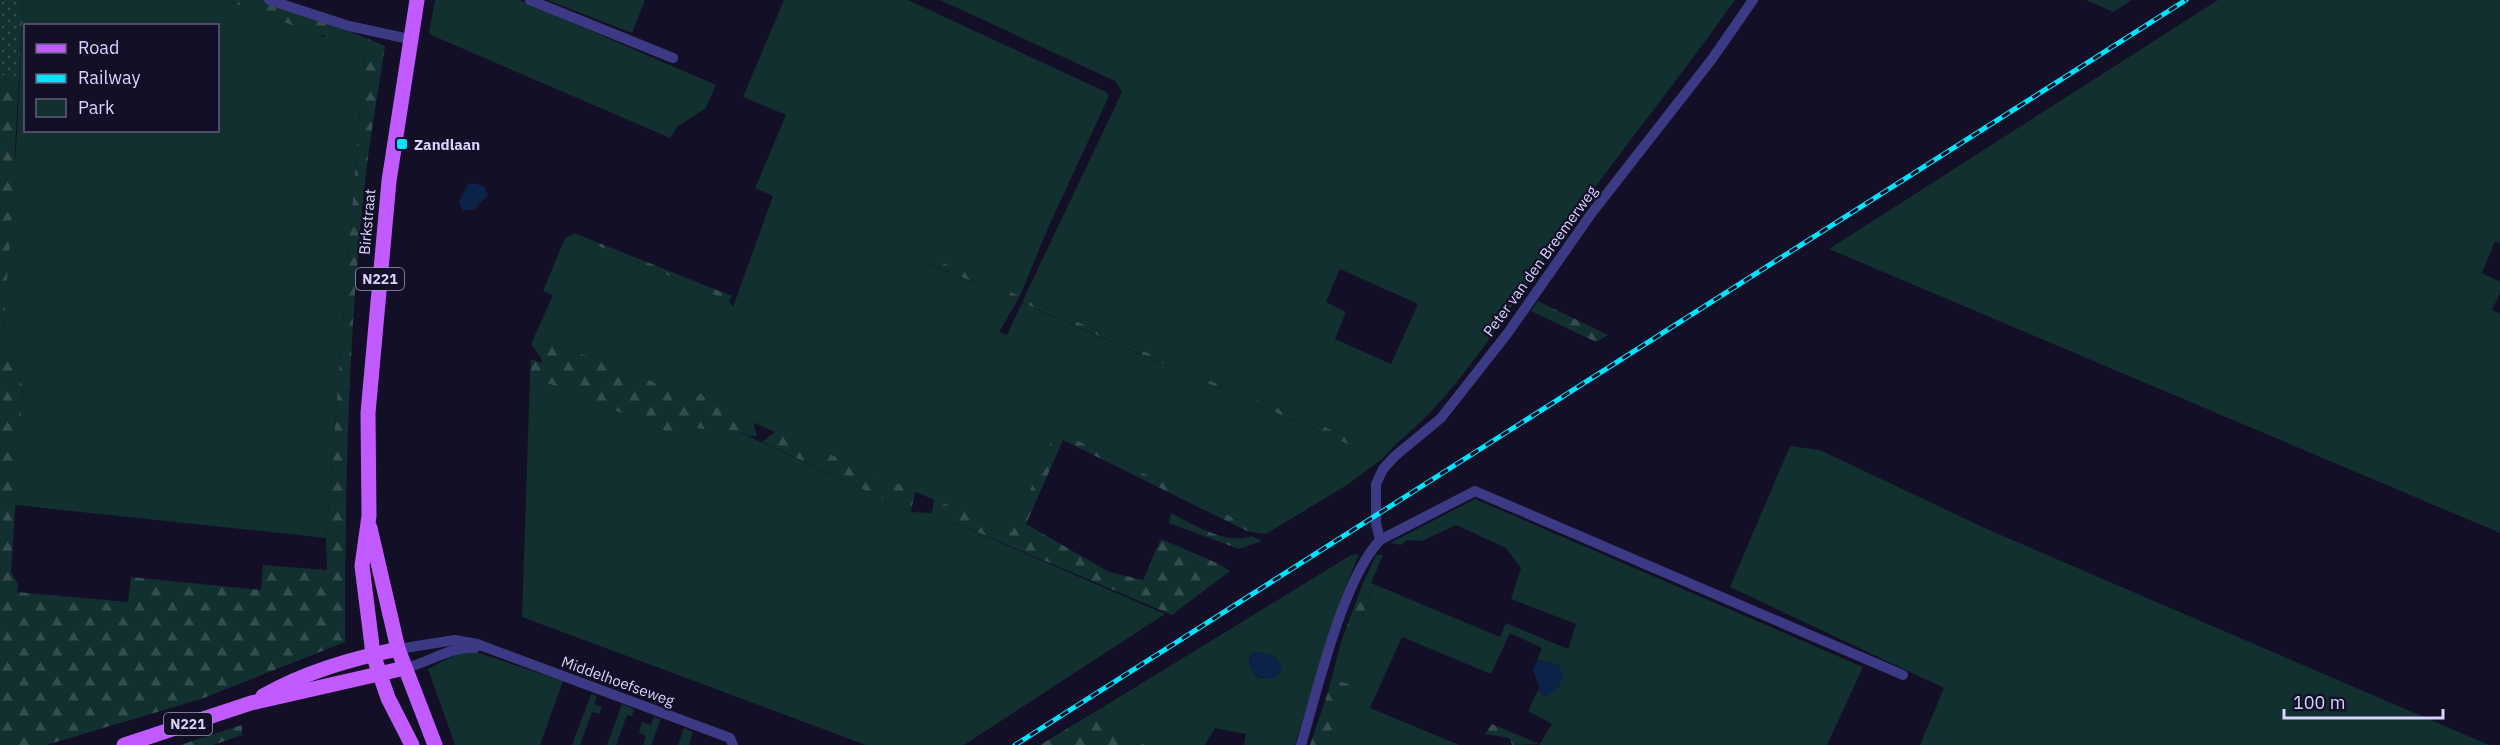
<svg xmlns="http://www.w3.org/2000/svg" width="2500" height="745" viewBox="0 0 2500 745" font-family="'IBM Plex Sans',sans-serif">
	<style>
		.green { fill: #12302f; fill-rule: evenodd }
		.forest { fill: url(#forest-firs) }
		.park { fill: url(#park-dots) }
		.water { fill: #0c2248 }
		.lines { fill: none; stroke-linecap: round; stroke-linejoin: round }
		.street { stroke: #3d3a85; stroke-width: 10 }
		.primary { stroke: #c25bff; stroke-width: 15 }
		.rail-casing { stroke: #00e5ff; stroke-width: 5 }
		.rail { stroke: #130f26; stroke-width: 3; stroke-dasharray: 9; stroke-linecap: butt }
		.poi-dot { fill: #00e5ff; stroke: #130f26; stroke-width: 2 }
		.labels { text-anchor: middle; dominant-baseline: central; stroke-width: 4.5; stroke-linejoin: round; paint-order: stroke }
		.shield { fill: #130f26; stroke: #9e99be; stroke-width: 1.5 }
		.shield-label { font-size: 14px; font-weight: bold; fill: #d9d4ff }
		.poi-label { font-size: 15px; font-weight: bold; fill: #d9d4ff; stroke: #130f26; text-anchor: start }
		.street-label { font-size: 15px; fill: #d9d4ff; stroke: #130f26 }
	</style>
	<defs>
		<pattern id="forest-firs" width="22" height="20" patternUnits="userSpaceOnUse" patternTransform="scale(1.5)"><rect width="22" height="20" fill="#12302f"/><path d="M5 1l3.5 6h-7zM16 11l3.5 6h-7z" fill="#344d4e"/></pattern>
		<pattern id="park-dots" width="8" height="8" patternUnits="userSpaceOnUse" patternTransform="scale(1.5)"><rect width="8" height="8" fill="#12302f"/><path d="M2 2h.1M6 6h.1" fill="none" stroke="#344d4e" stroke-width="1.8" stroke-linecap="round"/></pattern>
	</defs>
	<rect width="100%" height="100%" fill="#130f26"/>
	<g class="green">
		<path d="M 23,0 L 226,0 L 318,35 L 324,37 L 335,26 L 368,39 L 364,59 L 326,538 L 15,505 L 23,387 L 2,344 L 15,172 ZM 26,26 L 218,26 L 218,130 L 26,130 Z"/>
		<polygon points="435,0 520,0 716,85 706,108 677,127 670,138 431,35 429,32"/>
		<polygon points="547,0 645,0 632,33"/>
		<polygon points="784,0 908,0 1106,92 1109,96 1048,228 1020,296 916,258 1017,301 999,332 1007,335 1022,303 1382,459 1347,485 1266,534 1056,430 1012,533 728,412 712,401 708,393 684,395 600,359 539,343 541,358 531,344 553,295 543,291 565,238 572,235 729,301 733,307 773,196 755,188 786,115 743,97"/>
		<path d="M 940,0 L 1735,0 C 1677,82 1614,159 1556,241 C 1506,312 1464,388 1396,444 L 1391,442 L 1381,450 L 1211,381 L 1024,298 L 1122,92 L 1115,81 ZM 1340,269 L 1418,304 L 1391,364 L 1335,339 L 1346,312 L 1326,302 Z"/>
		<polygon points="2086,0 2132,0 2113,12"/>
		<polygon points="2218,0 2500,0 2500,243 2495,241 2482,273 2500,282 2500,293 2492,310 2500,314 2500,533 1829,249"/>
		<path d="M 530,376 L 675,435 L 681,422 C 700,427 715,432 735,430 L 911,512 L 932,513 L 1165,614 L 964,745 L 866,745 L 522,617 Z"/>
		<polygon points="1790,446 1820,450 1989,530 2489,745 1920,745 1944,688 1730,587"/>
		<polygon points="1475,499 1863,667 1827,745 1539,745 1552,724 1528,711 1538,690 1546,697 1560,685 1559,666 1550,662 1537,660 1542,648 1510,633 1491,674 1402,637 1370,708 1459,745 1327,745 1342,696 1356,696 1340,681 1328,692 1341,642 1350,648 1373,590 1363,583 1376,555 1383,555 1371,583 1500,637 1506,623 1568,649 1576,624 1511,599 1521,568 1506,548 1456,525 1422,541 1407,540 1401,545 1390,543"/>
		<path d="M 1359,554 L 1341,599 L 1295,745 L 1244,745 L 1246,734 L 1215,728 L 1205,745 L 1145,745 L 1114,728 L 1103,707 L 1351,555 ZM 1254,652 L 1276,657 L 1282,669 L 1277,677 L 1261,678 L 1254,675 L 1249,658 Z"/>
		<polygon points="467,649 563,681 540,745 455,745 428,669"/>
		<polygon points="591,694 597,696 594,704 602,707 599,714 592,712 580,745 572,745"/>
		<polygon points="622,704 634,709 632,716 627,715 616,745 607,745"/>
		<polygon points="654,717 661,719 651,745 643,745 646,736 639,733 642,722 651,725"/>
		<polygon points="684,728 693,732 689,745 678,745"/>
	</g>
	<g class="forest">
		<path d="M 0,0 L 23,0 L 15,150 L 16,165 L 2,344 L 23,387 L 11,572 L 18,584 L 17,592 L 128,602 L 131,577 L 261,590 L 263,565 L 327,570 L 326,538 L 364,59 L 368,39 L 385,46 C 378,94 369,142 364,191 C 348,341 345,492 345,642 L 201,699 L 46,745 L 0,745 Z"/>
		<polygon points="226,0 266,0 335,26 330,36 318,35"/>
		<polygon points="574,233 732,296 729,301 572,235"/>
		<polygon points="922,254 1020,296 1017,301 915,257"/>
		<polygon points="1024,298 1211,381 1381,450 1391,442 1396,444 1382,459 1023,303"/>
		<polygon points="1538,301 1608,335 1596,342 1531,311"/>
		<path d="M 538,343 L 600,359 L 684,395 L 708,393 C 718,410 736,414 753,421 L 757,436 L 750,436 L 735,430 L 719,432 L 698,428 L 682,422 L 675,435 L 530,376 L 531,359 L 542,363 Z"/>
		<polygon points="1056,430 1266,534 1247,531 1063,440 1026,524 1109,572 1143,580 1161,539 1217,563 1230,571 1172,615 932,513 934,499 1012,532"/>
		<polygon points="776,431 915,491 911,512 762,442"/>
		<path d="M 1171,513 C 1192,524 1228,546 1252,536 L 1262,541 L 1239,549 L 1169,523 Z"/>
		<polygon points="1363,583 1373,589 1350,649 1341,642"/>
		<polygon points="1340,681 1352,686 1356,696 1342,697 1327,745 1310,745 1328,692"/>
		<polygon points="1103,707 1114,728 1145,745 1040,745"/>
		<polygon points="1492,724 1539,744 1512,745 1510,738 1485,734"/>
		<polygon points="242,725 242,735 213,745 180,745"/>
	</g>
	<polygon class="park" points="0,0 18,0 16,76 0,75"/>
	<g class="water">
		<polygon points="474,183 485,187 488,195 475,209 463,211 459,202 468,184"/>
		<path d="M 1254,652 C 1267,652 1279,655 1282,669 L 1277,677 L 1269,679 L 1254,675 L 1248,662 Z"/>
		<polygon points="1537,660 1555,663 1563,674 1560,685 1546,697 1538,690 1539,687 1533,670"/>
	</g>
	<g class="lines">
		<g class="street">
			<polyline points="269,0 349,26 409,39"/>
			<polyline points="530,0 673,58"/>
			<polyline points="1380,540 1475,491 1903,675"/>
			<polyline points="398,649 455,640 477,644 730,738 733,745"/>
			<path d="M 405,668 C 428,663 451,646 475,648"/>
			<path d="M 1301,745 C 1318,689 1342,581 1380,540 L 1376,523 L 1376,484 L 1383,469 L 1395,456 L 1441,418 L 1507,334 L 1591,214 L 1712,59 L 1753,0"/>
		</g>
		<g class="primary">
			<polyline points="370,528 398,649 435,745"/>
			<path d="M 263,696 C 305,672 351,659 398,649"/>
			<polyline points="124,745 251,703 405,668"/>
			<polyline points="412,745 388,698 373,654 362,566 369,516 368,413 389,181 417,0"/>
		</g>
		<g class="rail-casing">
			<polyline id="rail" points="1015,745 2186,0"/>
		</g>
		<use href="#rail" class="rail"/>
	</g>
	<rect class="poi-dot" x="396" y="138" width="12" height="12" rx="3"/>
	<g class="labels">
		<g class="shield">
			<rect x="356" y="268" width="48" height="22" rx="4.5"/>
			<rect x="164" y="713" width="48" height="22" rx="4.5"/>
		</g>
		<g class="shield-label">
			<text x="380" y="279">N221</text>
			<text x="188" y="724">N221</text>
		</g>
		<g class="poi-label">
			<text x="414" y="144">Zandlaan</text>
		</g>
		<g class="street-label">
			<text transform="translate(367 222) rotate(-85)">Birkstraat</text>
			<text transform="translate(1540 261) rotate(-54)">Peter van den Breemerweg</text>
			<text transform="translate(618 681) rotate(20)">Middelhoefseweg</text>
		</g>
	</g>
	<rect x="24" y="24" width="195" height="108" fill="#130f26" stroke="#625e7d" stroke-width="1.5"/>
	<rect x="36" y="44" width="30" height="9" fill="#c25bff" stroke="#625e7d" stroke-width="1.5"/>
	<text x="78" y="54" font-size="18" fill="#d9d4ff">Road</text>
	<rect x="36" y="74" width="30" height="9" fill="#00e5ff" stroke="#625e7d" stroke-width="1.5"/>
	<text x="78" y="84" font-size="18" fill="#d9d4ff">Railway</text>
	<rect x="36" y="99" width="30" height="18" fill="#12302f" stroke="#625e7d" stroke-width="1.5"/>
	<text x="78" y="114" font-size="18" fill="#d9d4ff">Park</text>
	<path d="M2284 709v9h159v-9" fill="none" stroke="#d9d4ff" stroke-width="3"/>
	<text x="2293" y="709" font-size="18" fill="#d9d4ff" stroke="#130f26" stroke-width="4.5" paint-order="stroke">100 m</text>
</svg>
